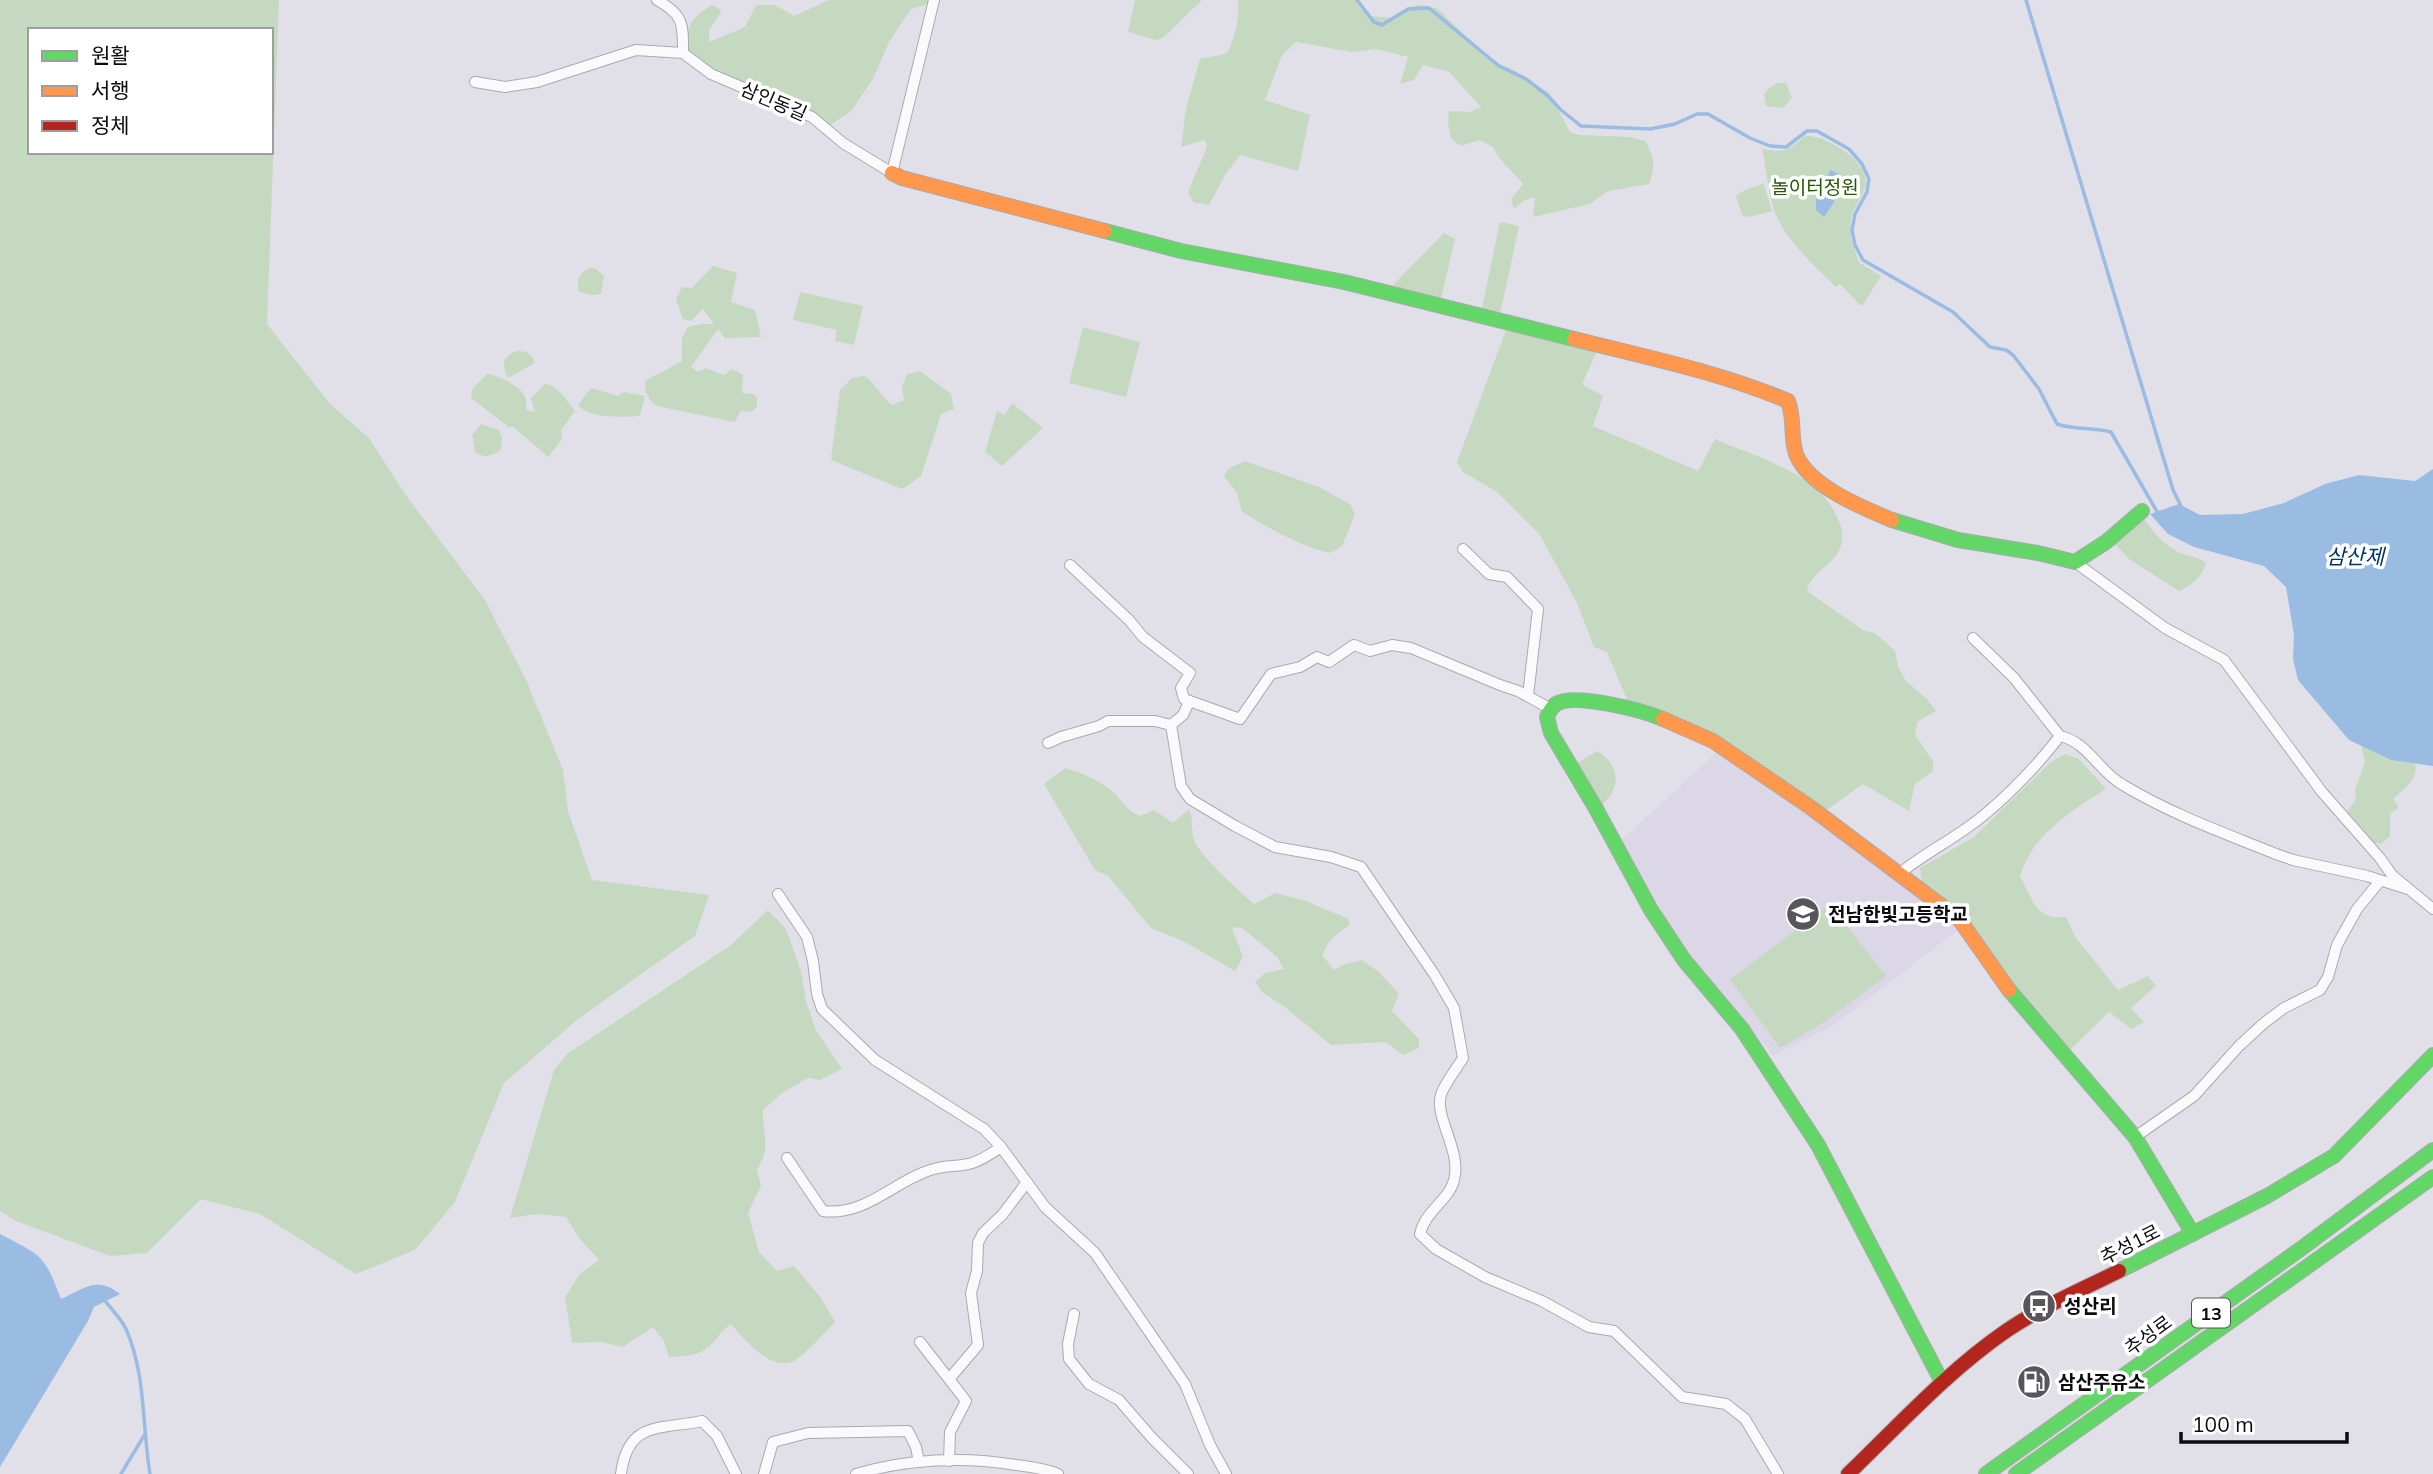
<svg xmlns="http://www.w3.org/2000/svg" width="2433" height="1474" viewBox="0 0 2433 1474" font-family="Mulish,'Noto Sans KR',sans-serif">
	<style>
		.built { fill: #dcd7e7 }
		.green { fill: #c4d9c0; fill-rule: evenodd }
		.water { fill: #9abbe2 }
		.lines { fill: none; stroke-linecap: round; stroke-linejoin: round }
		.stream { stroke: #9abbe2; stroke-width: 3.5 }
		.street-casing { stroke: #aba9af; stroke-width: 12 }
		.fast-casing { stroke: #aba9af; stroke-width: 16 }
		.slow-casing { stroke: #aba9af; stroke-width: 16 }
		.jam-casing { stroke: #aba9af; stroke-width: 16 }
		.street { stroke: #fafafc; stroke-width: 10 }
		.fast { stroke: #63d668; stroke-width: 14 }
		.slow { stroke: #ff974d; stroke-width: 14 }
		.jam { stroke: #b3261e; stroke-width: 14 }
		.labels { text-anchor: middle; dominant-baseline: central; stroke-width: 7; stroke-linejoin: round; paint-order: stroke }
		.shield { fill: #fff; stroke: #555457; stroke-width: 2 }
		.shield-label { font-size: 18px; font-weight: bold; fill: #0c0b0f }
		.street-label { font-size: 19px; fill: #0c0b0f; stroke: #fff }
		.park-label { font-size: 19px; fill: #215807; stroke: #fff }
		.poi-label { font-size: 19px; font-weight: bold; fill: #0c0b0f; stroke: #fff; text-anchor: start }
		.water-label { font-size: 21px; font-style: italic; fill: #003464; stroke: #fff }
	</style>
	<rect width="100%" height="100%" fill="#e1e0e8"/>
	<polygon class="built" points="1719,750 1760,775 1962,927 1833,1026 1773,1056 1729,1000 1696,963 1670,927 1622,840"/>
	<g class="green">
		<path d="M 0,0 L 279,0 L 267,324 L 330,404 L 369,438 L 405,494 L 485,600 L 527,682 L 563,770 L 568,811 L 592,880 L 709,895 L 695,936 L 578,1019 L 504,1083 L 455,1202 L 415,1250 L 356,1274 L 260,1214 L 201,1199 L 147,1253 L 110,1256 L 16,1221 L 0,1211 ZM 30,30 L 271,30 L 271,152 L 30,152 Z"/>
		<path d="M 829,0 L 940,0 L 911,9 L 889,42 L 873,79 L 851,111 L 830,125 L 817,115 L 714,70 L 687,49 C 686,24 692,18 712,5 L 722,10 L 709,30 L 709,42 L 745,27 L 756,5 L 775,5 L 794,16 Z"/>
		<polygon points="1135,0 1202,0 1163,38 1155,40 1128,32"/>
		<path d="M 1238,0 L 1359,0 L 1370,16 L 1392,18 C 1408,6 1418,1 1438,9 L 1489,59 L 1514,70 L 1549,93 L 1570,132 L 1578,135 L 1630,137 L 1645,141 C 1654,157 1656,166 1649,184 L 1608,191 L 1590,204 L 1533,217 L 1535,197 L 1525,200 L 1514,209 L 1511,199 L 1523,184 C 1512,170 1500,162 1493,147 L 1479,140 L 1461,146 L 1451,139 L 1448,123 L 1449,111 L 1470,112 L 1481,107 L 1449,72 L 1423,65 L 1414,80 L 1400,84 L 1408,57 L 1377,49 L 1352,52 L 1296,42 L 1282,55 L 1265,100 L 1310,115 L 1298,171 L 1240,155 L 1225,175 L 1209,205 L 1193,202 L 1188,192 L 1207,147 L 1205,140 L 1181,147 L 1186,109 L 1200,59 L 1221,55 L 1228,52 C 1235,34 1240,19 1238,0 Z"/>
		<polygon points="1778,83 1786,83 1792,98 1783,108 1766,106 1764,95 1769,88"/>
		<path d="M 1805,136 C 1825,135 1864,158 1866,181 C 1866,190 1860,198 1856,206 C 1845,225 1852,245 1860,263 L 1881,276 L 1863,305 L 1860,305 L 1840,284 L 1836,287 C 1814,265 1789,244 1776,215 C 1768,195 1767,171 1762,149 C 1784,153 1788,151 1805,136 Z"/>
		<polygon points="1762,184 1764,185 1772,211 1749,217 1742,215 1736,196 1745,190"/>
		<polygon points="1500,222 1519,226 1500,315 1481,312"/>
		<polygon points="1444,233 1455,239 1441,299 1390,288"/>
		<path d="M 713,266 L 737,273 L 731,302 L 755,310 L 761,337 L 725,338 L 718,329 L 691,367 L 698,372 L 706,368 L 724,375 L 732,369 L 743,375 L 742,393 L 754,394 L 757,398 L 757,406 L 753,411 L 745,412 L 741,410 L 735,422 L 657,406 C 647,399 645,393 645,381 L 682,361 L 682,338 L 688,327 L 702,324 L 714,324 L 703,309 L 691,321 L 683,319 L 676,299 L 682,287 L 692,288 Z"/>
		<path d="M 590,268 L 595,268 L 604,276 L 601,294 L 593,295 L 579,292 C 576,280 579,273 590,268 Z"/>
		<polygon points="800,292 863,306 854,345 835,341 837,330 793,320"/>
		<polygon points="1083,327 1140,342 1126,397 1069,383"/>
		<path d="M 1506,330 L 1597,351 L 1582,384 L 1603,396 L 1593,426 L 1698,471 L 1715,439 C 1757,458 1819,472 1838,519 C 1842,529 1844,534 1841,545 C 1834,567 1811,571 1807,591 L 1863,630 L 1875,633 L 1895,651 L 1898,666 L 1905,680 L 1927,699 L 1936,711 L 1917,722 L 1915,735 L 1933,761 L 1933,771 L 1915,784 L 1909,811 L 1863,784 L 1824,812 L 1782,784 L 1628,702 L 1607,652 L 1594,647 L 1577,603 L 1540,535 L 1497,492 L 1463,472 L 1457,462 Z"/>
		<path d="M 517,351 C 528,351 531,354 535,363 L 508,378 C 501,364 502,357 517,351 Z"/>
		<path d="M 920,371 L 951,394 L 954,409 L 941,414 L 921,476 L 902,489 L 831,460 L 840,390 L 852,378 L 864,376 C 877,384 880,396 892,405 L 904,400 L 902,387 L 907,374 Z"/>
		<path d="M 487,374 C 496,374 518,386 523,393 C 527,398 526,405 526,410 L 535,412 L 531,398 L 545,384 C 558,385 567,401 575,411 L 561,430 L 562,439 L 548,457 L 512,426 L 510,428 L 471,398 L 473,388 Z"/>
		<path d="M 591,388 L 618,396 L 624,392 L 645,396 L 640,416 C 623,417 590,419 578,405 Z"/>
		<polygon points="1012,403 1043,428 1002,466 985,452 997,411 1005,415"/>
		<path d="M 481,424 L 499,430 L 502,438 L 501,450 C 491,456 485,459 475,452 L 472,435 Z"/>
		<path d="M 1245,461 L 1319,487 L 1350,504 L 1355,514 L 1342,546 L 1330,553 C 1298,546 1270,528 1242,512 L 1237,493 L 1224,476 L 1228,469 Z"/>
		<path d="M 2143,518 C 2154,532 2164,546 2180,553 C 2189,556 2198,557 2206,563 C 2200,579 2193,584 2179,591 L 2129,559 L 2114,543 Z"/>
		<path d="M 2361,745 L 2391,760 L 2415,763 C 2418,780 2405,788 2393,799 L 2399,807 L 2390,814 L 2390,836 L 2382,844 L 2375,843 L 2347,811 L 2356,800 L 2355,790 L 2365,762 Z"/>
		<path d="M 1597,751 C 1620,765 1622,787 1602,805 L 1576,764 Z"/>
		<path d="M 2065,754 L 2079,759 L 2106,789 C 2071,811 2032,835 2020,876 C 2031,898 2037,921 2066,917 L 2076,938 L 2118,990 L 2148,976 L 2156,986 L 2131,1008 L 2144,1022 L 2132,1029 L 2109,1012 L 2067,1053 L 1923,889 L 1920,868 L 1974,837 L 2051,762 Z"/>
		<path d="M 1065,768 C 1083,773 1096,779 1111,790 C 1122,800 1126,811 1140,816 L 1154,810 L 1173,823 L 1189,809 C 1194,819 1190,832 1195,842 C 1204,861 1238,889 1254,904 L 1275,893 L 1303,900 L 1349,919 L 1349,925 L 1330,940 L 1322,955 L 1334,970 L 1345,964 L 1362,960 L 1379,972 L 1399,994 L 1392,1011 L 1419,1039 L 1419,1048 L 1403,1055 L 1386,1042 L 1331,1045 L 1286,1008 L 1262,992 L 1255,982 L 1265,973 L 1284,969 L 1277,957 L 1241,927 L 1232,928 L 1243,957 L 1235,971 L 1183,941 L 1151,928 L 1108,876 L 1095,870 L 1044,784 Z"/>
		<polygon points="1830,904 1886,976 1823,1023 1780,1048 1730,980"/>
		<path d="M 768,910 L 786,929 L 801,971 L 806,1002 L 816,1030 L 842,1069 L 820,1080 L 808,1078 L 782,1093 L 763,1110 C 762,1135 772,1147 757,1169 L 761,1186 L 748,1213 L 759,1252 L 777,1271 L 794,1266 L 821,1298 L 835,1322 C 826,1331 804,1356 794,1361 C 771,1372 745,1340 731,1324 C 719,1332 717,1341 707,1348 C 696,1357 682,1356 669,1357 L 664,1341 L 653,1327 L 623,1347 L 601,1342 L 572,1343 L 565,1297 L 580,1274 L 599,1260 L 579,1238 L 566,1217 L 537,1214 L 510,1218 L 554,1070 L 567,1054 L 731,945 Z"/>
	</g>
	<g class="water">
		<polygon points="1830,170 1841,175 1844,181 1834,202 1824,217 1816,210 1816,199 1824,190"/>
		<polygon points="2433,469 2433,766 2391,760 2349,740 2298,680 2293,659 2294,635 2286,587 2264,566 2194,547 2168,534 2150,514 2179,504 2200,515 2243,514 2284,503 2325,484 2359,475 2415,481"/>
		<path d="M 0,1234 C 42,1256 44,1254 61,1299 C 85,1288 97,1276 120,1294 L 94,1307 L 88,1321 L 0,1467 Z"/>
	</g>
	<g class="lines">
		<g class="stream">
			<path d="M 1357,0 L 1374,22 L 1382,25 L 1408,9 L 1429,8 L 1499,66 L 1526,79 L 1547,95 L 1561,110 L 1581,126 L 1650,129 L 1675,124 L 1697,114 L 1708,114 L 1750,138 L 1770,146 L 1786,147 L 1807,131 L 1817,131 L 1849,149 L 1862,164 L 1869,179 L 1867,192 L 1855,214 L 1852,230 L 1855,245 L 1863,260 L 1953,312 L 1990,347 L 2006,350 L 2013,355 L 2039,389 L 2057,424 C 2074,430 2093,427 2111,432 L 2159,515"/>
			<polyline points="2026,0 2173,490 2181,506"/>
			<path d="M 103,1298 C 110,1308 121,1318 126,1329 C 146,1374 142,1426 150,1474"/>
			<polyline points="121,1474 145,1434"/>
		</g>
		<g class="street-casing">
			<g id="street">
				<path d="M 657,0 C 684,15 683,24 683,53"/>
				<polyline points="475,82 505,87 537,82 636,50 683,53 711,74 812,117 843,143 892,173 934,0"/>
				<polyline points="1463,549 1489,574 1507,577 1538,609 1528,696"/>
				<polyline points="2075,562 2165,628 2224,660 2322,792 2380,858 2392,875 2433,909"/>
				<polyline points="1070,565 1129,620 1143,637 1190,673 1181,688 1184,699 1240,719 1271,674 1300,667 1317,657 1329,662 1354,645 1370,651 1392,645 1411,648 1500,685 1518,691 1551,709"/>
				<path d="M 1973,638 L 2014,678 L 2060,736 C 2088,742 2099,772 2123,785 C 2171,814 2224,833 2276,854 L 2293,860 L 2367,876 L 2408,889"/>
				<path d="M 1171,725 L 1181,786 L 1190,799 L 1235,826 L 1275,847 L 1331,857 L 1361,867 L 1434,974 L 1454,1008 L 1463,1058 C 1457,1068 1443,1086 1441,1095 C 1434,1117 1462,1151 1454,1180 C 1450,1199 1425,1211 1420,1234 L 1436,1249 L 1485,1277 L 1542,1301 L 1589,1327 L 1614,1331 L 1682,1397 L 1726,1404 L 1745,1419 L 1778,1474"/>
				<polyline points="1048,743 1061,737 1099,726 1108,721 1155,721 1171,725 1183,715 1189,702"/>
				<path d="M 1899,874 C 1926,852 1958,837 1984,815 C 2012,792 2038,764 2060,736"/>
				<polyline points="778,894 807,937 813,961 817,994 822,1009 875,1060 984,1129 1001,1147 1045,1207 1095,1253 1185,1384 1210,1445 1226,1474"/>
				<polyline points="2135,1137 2194,1096 2239,1046 2264,1023 2284,1008 2320,990 2328,977 2337,945 2357,909 2380,881"/>
				<path d="M 787,1158 L 823,1211 C 866,1217 896,1179 934,1169 C 946,1165 960,1167 972,1163 C 982,1160 992,1153 1001,1147"/>
				<polyline points="1074,1314 1068,1344 1069,1359 1089,1384 1119,1400 1152,1438 1188,1474"/>
				<polyline points="920,1342 966,1401 950,1432 949,1461"/>
				<polyline points="950,1378 978,1345 971,1293 977,1271 978,1243 983,1233 1003,1214 1027,1182"/>
				<path d="M 621,1474 C 628,1420 660,1430 702,1421 L 717,1436 L 736,1474"/>
				<polyline points="764,1474 773,1442 808,1433 908,1431 916,1447 919,1462"/>
				<path d="M 856,1474 C 907,1459 964,1456 1016,1465 C 1031,1467 1044,1468 1058,1474"/>
			</g>
		</g>
		<g class="fast-casing">
			<g id="fast">
				<polyline points="1105,231 1181,251 1344,282 1574,339"/>
				<polyline points="1892,520 1958,540 2038,553 2075,562 2106,542 2142,511"/>
				<path d="M 1663,719 C 1644,711 1574,692 1556,704 C 1552,707 1549,712 1547,717 L 1551,733 L 1595,807 L 1651,910 L 1684,960 L 1742,1029 L 1818,1145 L 1942,1382"/>
				<polyline points="2009,990 2135,1137 2193,1234"/>
				<polyline points="2119,1271 2267,1196 2334,1156 2433,1055"/>
				<polyline points="1986,1474 2302,1248 2433,1150"/>
				<polyline points="2016,1474 2433,1177"/>
			</g>
		</g>
		<g class="slow-casing">
			<g id="slow">
				<polyline points="892,173 902,178 1105,231"/>
				<path d="M 1574,339 C 1646,357 1719,372 1788,401 C 1795,418 1790,437 1796,454 C 1808,486 1863,508 1892,520"/>
				<polyline points="1663,719 1713,741 1810,807 1959,919 2009,990"/>
			</g>
		</g>
		<g class="jam-casing">
			<path id="jam" d="M 1848,1474 C 1899,1425 1948,1371 2006,1331 C 2041,1307 2081,1290 2119,1271"/>
		</g>
		<use href="#street" class="street"/>
		<use href="#fast" class="fast"/>
		<use href="#slow" class="slow"/>
		<use href="#jam" class="jam"/>
	</g>
	<defs>
		<g id="school-disc" transform="scale(1.75)"><circle r="9.5" fill="#57565b" stroke="#fff"/><path d="M0-5L7-2L0 1L-7-2ZM-4 1L0 2.5L4 1V4Q0 6-4 4Z" fill="#fff"/></g>
		<g id="bus-disc" transform="scale(1.75)"><circle r="9.5" fill="#57565b" stroke="#fff"/><path d="M-5-6H5V4H4V6H2V4H-2V6H-4V4H-5ZM-3.5-4V0h7V-4ZM-3.5 1.2v1.5H-2V1.2ZM2 1.2v1.5H3.5V1.2Z" fill="#fff"/></g>
		<g id="fuel-disc" transform="scale(1.75)"><circle r="9.5" fill="#57565b" stroke="#fff"/><path d="M-5.5-6h7V0h2V4h1.3V-2.5L3-4.5l.8-.8L6-3V5H2.5V1h-1V6h-7ZM-4.2-4.7v3.2H.2V-4.7Z" fill="#fff"/></g>
	</defs>
	<g fill-rule="evenodd">
		<use href="#school-disc" x="1803" y="914"/>
		<use href="#bus-disc" x="2039" y="1306"/>
		<use href="#fuel-disc" x="2034" y="1382"/>
	</g>
	<g class="labels">
		<rect class="shield" x="2192" y="1298.5" width="38" height="29" rx="5"/>
		<g class="shield-label">
			<text x="2211" y="1313">13</text>
		</g>
		<g class="street-label">
			<text transform="translate(774 101) rotate(23)">삼인동길</text>
			<text transform="translate(2130 1244) rotate(-27)">추성1로</text>
			<text transform="translate(2148 1335) rotate(-36)">추성로</text>
		</g>
		<g class="park-label">
			<text x="1815" y="187">놀이터정원</text>
		</g>
		<g class="poi-label">
			<text x="1828" y="914">전남한빛고등학교</text>
			<text x="2064" y="1306">성산리</text>
			<text x="2058" y="1382">삼산주유소</text>
		</g>
		<g class="water-label">
			<text x="2355" y="556">삼산제</text>
		</g>
	</g>
	<rect x="28" y="28" width="245" height="126" fill="#ffffff" stroke="#9e9d9f" stroke-width="2"/>
	<rect x="42" y="51" width="35" height="10" fill="#63d668" stroke="#9e9d9f" stroke-width="2"/>
	<text x="91" y="63" font-size="21" fill="#0c0b0f">원활</text>
	<rect x="42" y="86" width="35" height="10" fill="#ff974d" stroke="#9e9d9f" stroke-width="2"/>
	<text x="91" y="98" font-size="21" fill="#0c0b0f">서행</text>
	<rect x="42" y="121" width="35" height="10" fill="#b3261e" stroke="#9e9d9f" stroke-width="2"/>
	<text x="91" y="133" font-size="21" fill="#0c0b0f">정체</text>
	<path d="M2181 1432v10h166v-10" fill="none" stroke="#0c0b0f" stroke-width="3.5"/>
	<text x="2192" y="1432" font-size="21" fill="#0c0b0f" stroke="#ffffff" stroke-width="5" paint-order="stroke">100 m</text>
</svg>
